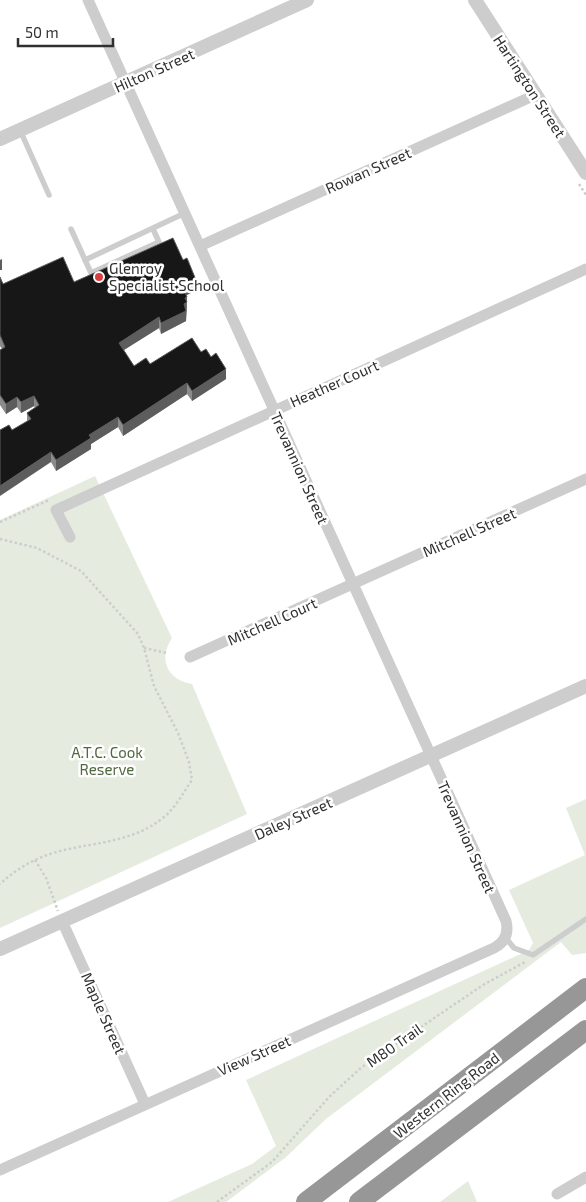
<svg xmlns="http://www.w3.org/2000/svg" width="586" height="1202" viewBox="0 0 586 1202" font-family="'Exo 2',sans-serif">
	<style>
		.green { fill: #e5ecdf }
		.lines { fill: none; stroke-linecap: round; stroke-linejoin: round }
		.path { stroke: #cdcdcd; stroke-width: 2.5; stroke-dasharray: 2.5 2.5; stroke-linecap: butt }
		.service { stroke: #cdcdcd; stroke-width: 5.5 }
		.minor { stroke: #cdcdcd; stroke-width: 11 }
		.tertiary { stroke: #cdcdcd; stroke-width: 14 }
		.motorway { stroke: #979797; stroke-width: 20 }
		.wall { fill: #8b8b8b }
		.shaded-wall { fill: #5d5d5d }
		.building { fill: #171717; stroke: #5d5d5d }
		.poi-dot { fill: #db3e42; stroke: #fff; stroke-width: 2 }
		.labels { text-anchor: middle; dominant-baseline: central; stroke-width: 5; stroke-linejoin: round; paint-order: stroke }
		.street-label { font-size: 15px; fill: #303030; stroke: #fff }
		.poi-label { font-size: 15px; fill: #303030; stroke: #fff; text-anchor: start }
		.park-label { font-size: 15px; fill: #516940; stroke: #fff }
	</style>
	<rect width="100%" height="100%" fill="#fff"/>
	<g class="green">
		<path d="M 95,476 L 172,638 C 158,659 167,680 192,684 L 247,814 L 0,928 L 0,520 Z"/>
		<polygon points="586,799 586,953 572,955 561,942 326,1119 285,1158 226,1202 168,1202 252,1164 276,1146 246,1080 529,950 533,943 509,890 585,855 566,808"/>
		<polygon points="468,1181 477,1202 440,1202"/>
	</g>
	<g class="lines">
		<g class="path">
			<polyline points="579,184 586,195"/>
			<polyline points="0,522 49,500"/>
			<path d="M 0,539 L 37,548 L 81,571 L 138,634 L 144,648 L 154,686 L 178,733 L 189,762 L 192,780 C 183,793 176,807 164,817 C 134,842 96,842 60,851 C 37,857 17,868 0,884"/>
			<polyline points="144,648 167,653"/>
			<polyline points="35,860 46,878 58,911"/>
			<polyline points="217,1202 272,1162 329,1097 362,1067 483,985 525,962"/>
		</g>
		<g class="service">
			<polyline points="20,130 49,195"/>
			<polyline points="71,229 91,273 159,242 153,229"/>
			<polyline points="85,260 185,213"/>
			<polyline points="505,937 514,948 533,955 586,919"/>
		</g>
		<g class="minor">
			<polyline points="200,246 535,95"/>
			<polyline points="70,537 56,510 586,269"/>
			<polyline points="190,657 586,479"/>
			<polyline points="62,921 145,1104"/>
			<path d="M 0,1170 L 494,948 C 505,942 509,933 506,921 L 88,0"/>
			<polyline points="557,1194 586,1177"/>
		</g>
		<g class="tertiary">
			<polyline points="475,0 586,173"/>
			<polyline points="0,139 307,0"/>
			<polyline points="0,949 586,686"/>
		</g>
		<g class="motorway">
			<polyline points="306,1202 586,988"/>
			<polyline points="359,1202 586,1030"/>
		</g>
	</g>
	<polygon class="wall" points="0,277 3,284 74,282 196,291 186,295 187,307 186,321 161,334 159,328 124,350 134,366 150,364 201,352 226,379 192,401 187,394 123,436 118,427 91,444 91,449 56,471 51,462 12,430 27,421 27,413 35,408 34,406 21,413 17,407 6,414 0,405 0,350 2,349 0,346"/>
	<g class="shaded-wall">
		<polygon points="2,259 2,270 0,270 0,260"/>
		<polygon points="196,280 196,291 182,297 182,286"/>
		<polygon points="187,297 186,321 161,334 161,323 185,298"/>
		<polygon points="159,317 159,328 119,353 119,343"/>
		<polygon points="226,369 226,379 192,401 192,391"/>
		<polygon points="187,383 187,394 123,436 123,425"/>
		<polygon points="34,396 34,406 21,413 21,402"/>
		<polygon points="17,397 17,407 6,414 6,404"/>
		<polygon points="118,417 118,427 91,444 91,449 56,471 56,460 89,435"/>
		<polygon points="51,452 51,462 0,496 0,486"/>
	</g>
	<polygon class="building" points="173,238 183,260 187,258 196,280 182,286 187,297 185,298 187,302 184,304 186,311 161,323 159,317 119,343 134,366 146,358 150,364 192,338 201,352 206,349 211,357 216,353 226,369 192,391 187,383 123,425 118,417 89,435 91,438 56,460 51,452 0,486 0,430 9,425 12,430 31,419 27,413 39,405 34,396 21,402 17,397 6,404 0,395 0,350 5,347 0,335 0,277 3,284 63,257 74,282"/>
	<circle class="poi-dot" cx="99" cy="277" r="5"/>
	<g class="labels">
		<g class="street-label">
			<text transform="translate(154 70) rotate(-24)">Hilton Street</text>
			<text transform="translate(530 86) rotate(57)">Hartington Street</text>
			<text transform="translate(368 170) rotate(-24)">Rowan Street</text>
			<text transform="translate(334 383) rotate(-24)">Heather Court</text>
			<text transform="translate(300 468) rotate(66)">Trevannion Street</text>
			<text transform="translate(469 532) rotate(-24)">Mitchell Street</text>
			<text transform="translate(272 621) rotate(-24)">Mitchell Court</text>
			<text transform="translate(293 818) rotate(-24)">Daley Street</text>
			<text transform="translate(467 837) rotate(66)">Trevannion Street</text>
			<text transform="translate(104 1013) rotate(66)">Maple Street</text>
			<text transform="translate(394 1045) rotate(-35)">M80 Trail</text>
			<text transform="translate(254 1055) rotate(-24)">View Street</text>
			<text transform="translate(446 1095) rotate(-38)">Western Ring Road</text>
		</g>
		<g class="poi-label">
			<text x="109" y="268">Glenroy<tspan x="109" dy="17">Specialist School</tspan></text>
		</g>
		<g class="park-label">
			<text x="107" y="752">A.T.C. Cook<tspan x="107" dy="17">Reserve</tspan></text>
		</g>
	</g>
	<path d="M18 38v8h95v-8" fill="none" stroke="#303030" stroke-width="2.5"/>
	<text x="25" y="38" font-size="15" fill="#303030" stroke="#ffffff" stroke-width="4" paint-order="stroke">50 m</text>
</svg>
